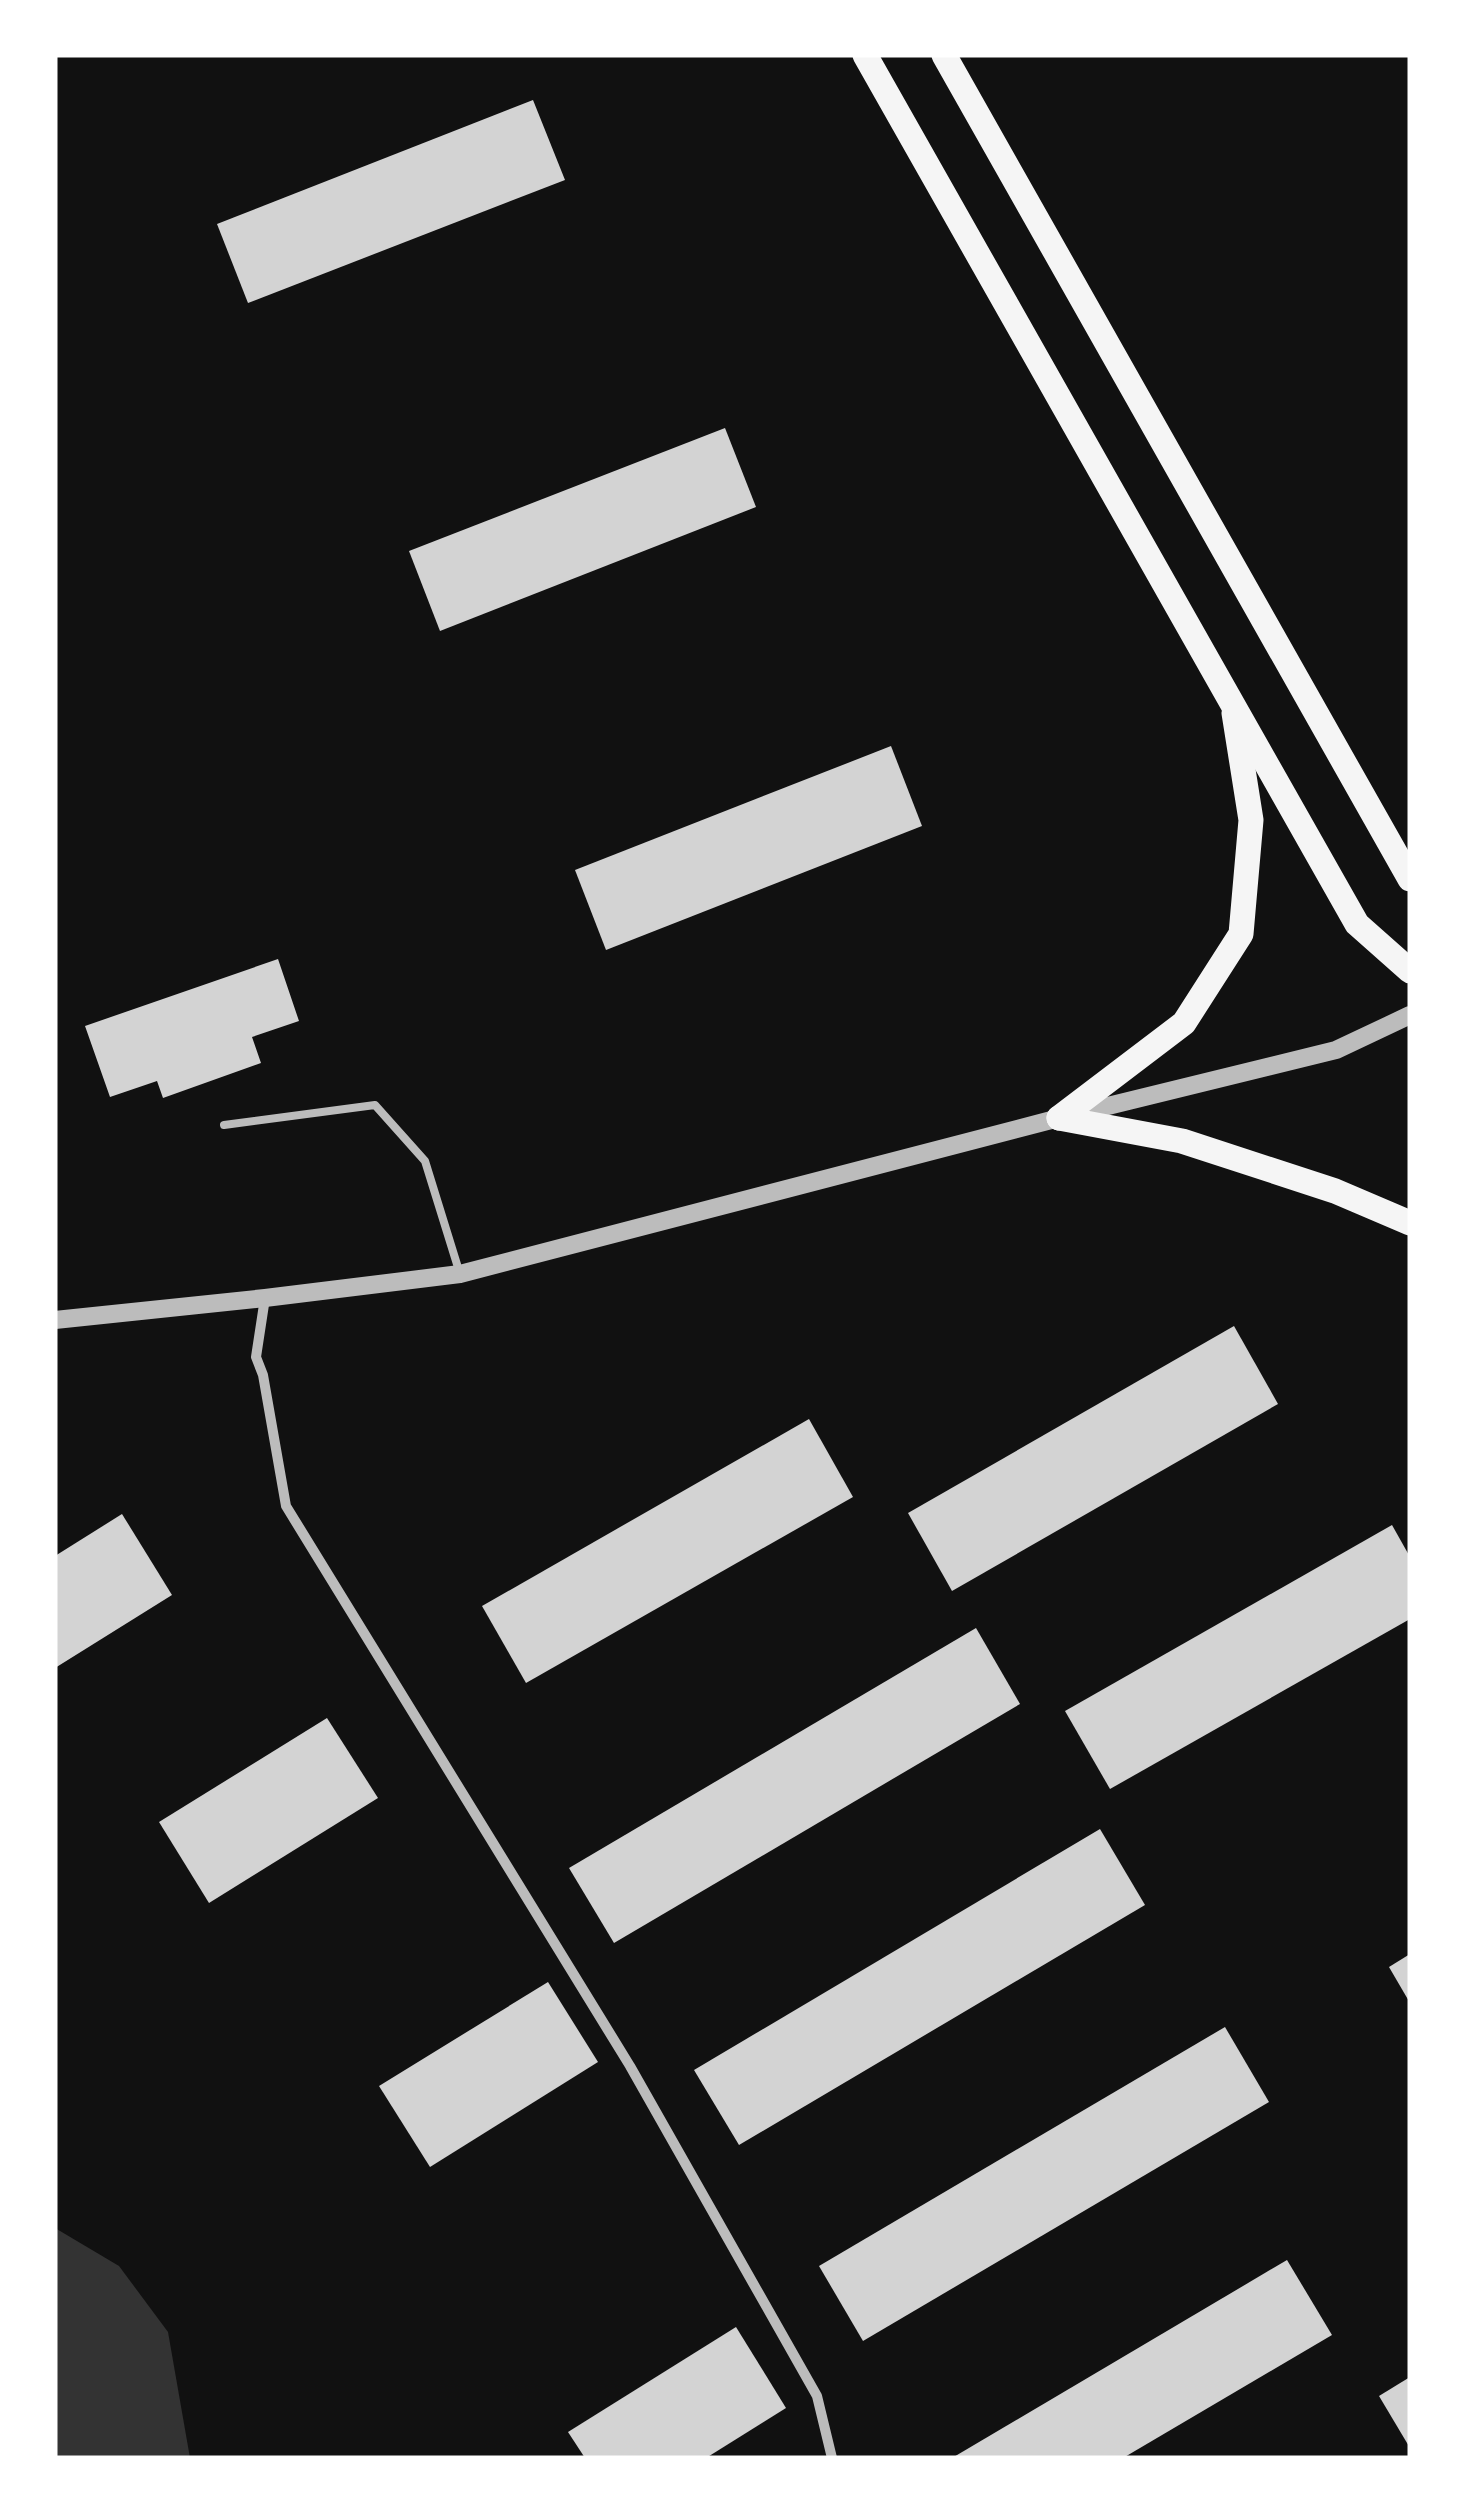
<svg xmlns="http://www.w3.org/2000/svg" width="1465" height="2513" viewBox="0 0 1465 2513" font-family="'Playfair Display',serif">
	<style>
		.water { fill: #333 }
		.building { fill: #d3d3d3 }
		.lines { fill: none; stroke-linecap: round; stroke-linejoin: round }
		.service { stroke: #bcbcbc; stroke-width: 8 }
		.minor { stroke: #bcbcbc; stroke-width: 10 }
		.tertiary { stroke: #bcbcbc; stroke-width: 18 }
		.primary { stroke: #f5f5f5; stroke-width: 25 }
	</style>
	<rect width="100%" height="100%" fill="#111"/>
	<polygon class="water" points="55,2228 119,2266 168,2332 190,2458 55,2458"/>
	<g class="building">
		<polygon points="533,100 565,180 248,303 217,224"/>
		<polygon points="725,428 756,507 440,631 409,551"/>
		<polygon points="891,746 922,826 606,950 575,870"/>
		<polygon points="278,959 299,1021 252,1037 261,1063 163,1098 157,1081 110,1097 85,1026"/>
		<polygon points="1234,1326 1278,1404 952,1591 908,1513"/>
		<polygon points="809,1419 853,1497 526,1683 482,1606"/>
		<polygon points="122,1514 172,1595 55,1668 55,1556"/>
		<polygon points="1392,1525 1410,1557 1410,1619 1110,1789 1065,1711"/>
		<polygon points="976,1628 1020,1704 614,1943 569,1868"/>
		<polygon points="327,1718 378,1798 209,1903 159,1822"/>
		<polygon points="1100,1829 1145,1905 739,2145 694,2070"/>
		<polygon points="1410,1954 1410,2003 1389,1967"/>
		<polygon points="548,1982 598,2062 430,2167 379,2086"/>
		<polygon points="1225,2027 1269,2102 863,2341 819,2266"/>
		<polygon points="1287,2260 1332,2335 1123,2458 952,2458"/>
		<polygon points="736,2327 786,2408 706,2458 585,2458 568,2432"/>
		<polygon points="1410,2377 1410,2448 1379,2396"/>
	</g>
	<g class="lines">
		<polyline class="service" points="224,1125 375,1105 425,1161 460,1274"/>
		<polyline class="minor" points="265,1298 256,1357 263,1375 286,1506 630,2066 817,2396 832,2458"/>
		<polyline class="tertiary" points="55,1320 265,1298 460,1274 1059,1118 1336,1050 1410,1015"/>
		<g class="primary">
			<polyline points="865,55 1357,924 1410,971"/>
			<polyline points="944,55 1410,879"/>
			<polyline points="1059,1118 1184,1023 1241,934 1251,820 1234,713"/>
			<polyline points="1059,1118 1182,1141 1335,1191 1410,1223"/>
		</g>
	</g>
	<rect width="1465" height="2513" fill="none" stroke="#ffffff" stroke-width="115"/>
</svg>
